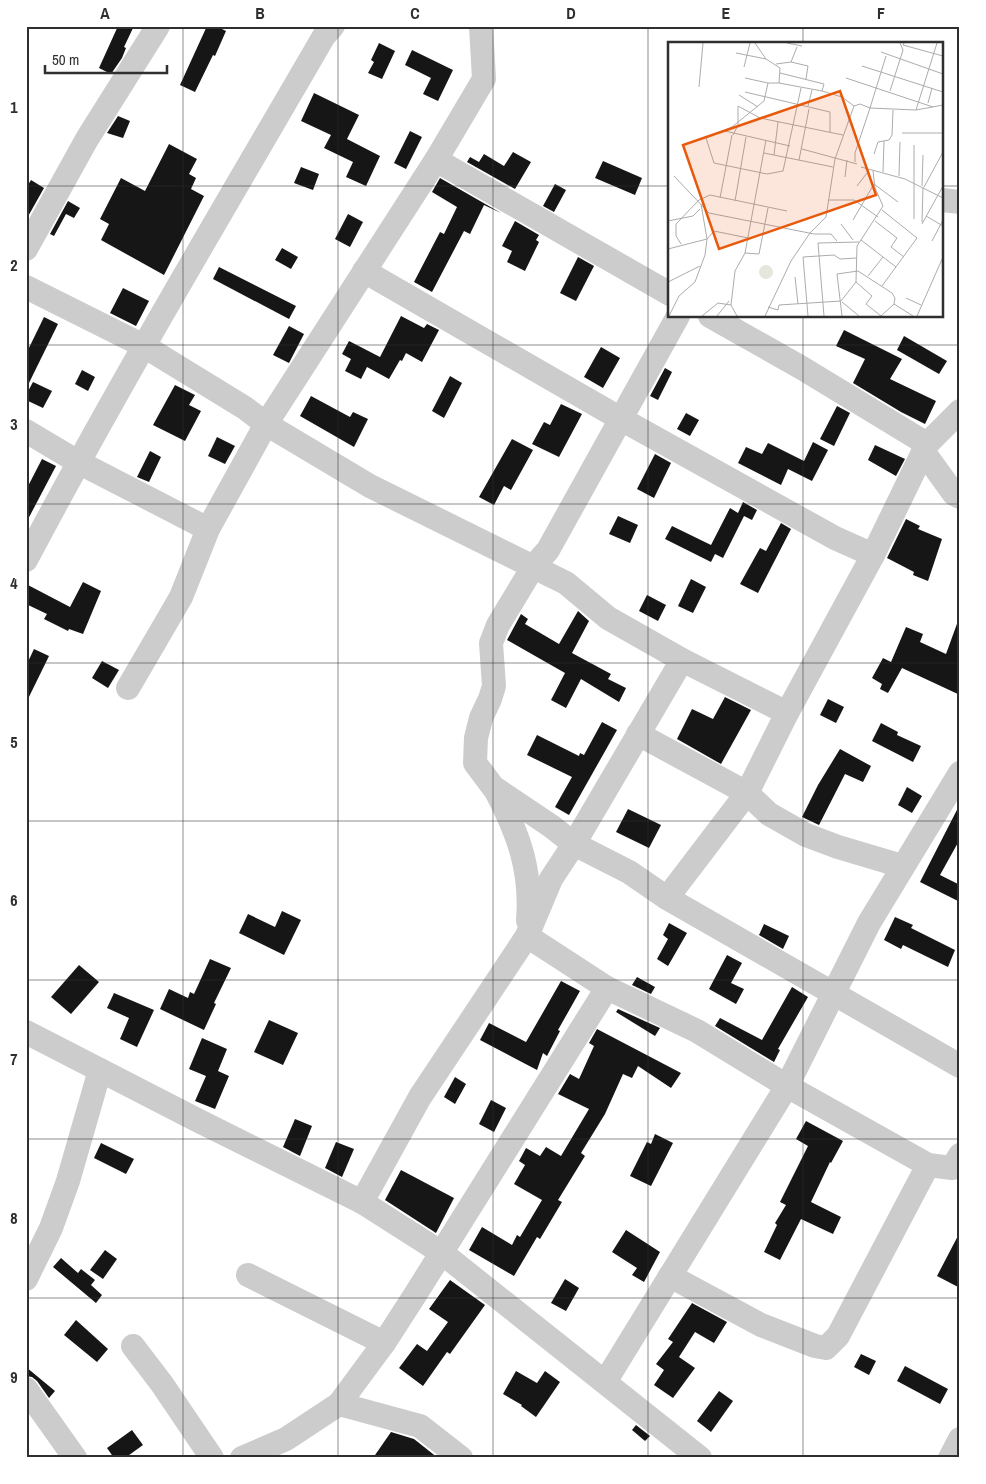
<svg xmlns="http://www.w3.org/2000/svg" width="986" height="1484" viewBox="0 0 986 1484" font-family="'Archivo Narrow',sans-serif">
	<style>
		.building { fill: #161616 }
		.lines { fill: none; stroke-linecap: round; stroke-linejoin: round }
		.minor { stroke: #ccc; stroke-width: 24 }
		.grid { fill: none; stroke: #2f2f2f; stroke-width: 1; stroke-opacity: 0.55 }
		.inset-road { fill: none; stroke: #acacac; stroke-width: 1 }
		.view { fill: #e8590c; fill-opacity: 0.15; stroke: #e8590c; stroke-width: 2.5 }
		.inset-edge { fill: none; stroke: #2f2f2f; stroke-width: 2.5 }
		.neatline { fill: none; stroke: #2f2f2f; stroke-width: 2 }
		.grid-label { font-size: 16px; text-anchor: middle; font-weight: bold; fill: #2f2f2f }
	</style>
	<rect width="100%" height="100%" fill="#fff"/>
	<g class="building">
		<polygon points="118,26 134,26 124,47 126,48 122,58 111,74 99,68"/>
		<polygon points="207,26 216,26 226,31 215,56 213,55 195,92 180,85"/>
		<polygon points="379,43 395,51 382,79 368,73 374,62 371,60"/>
		<polygon points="412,50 453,70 438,101 423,94 431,78 405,65"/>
		<polygon points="314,93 359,115 347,139 380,156 366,186 346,177 353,162 324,148 331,135 301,121"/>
		<polygon points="118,116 130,121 123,138 107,133"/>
		<polygon points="410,131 422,137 406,169 394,163"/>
		<polygon points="169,144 197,159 189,174 196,178 191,189 204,196 164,275 101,240 109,224 100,219 121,178 145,191"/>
		<polygon points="513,152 531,162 515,189 467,162 470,157 479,162 484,154 504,166"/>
		<polygon points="603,161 642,178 635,195 595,178"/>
		<polygon points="301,167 319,174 313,190 294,183"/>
		<polygon points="440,178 501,213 484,205 470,234 464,231 432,292 414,282 440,232 444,234 457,207 432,192"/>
		<polygon points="31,180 44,188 26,220 26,188"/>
		<polygon points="555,184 566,190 554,212 543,206"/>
		<polygon points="68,201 80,208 74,218 66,214 54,236 50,234"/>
		<polygon points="348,214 363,222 350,247 335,239"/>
		<polygon points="515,221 539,235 536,240 539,242 525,271 507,262 512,251 502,246"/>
		<polygon points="282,248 298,257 291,269 275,260"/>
		<polygon points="578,257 594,266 576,301 560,293"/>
		<polygon points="219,267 296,306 289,319 213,279"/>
		<polygon points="123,288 149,301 136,326 110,313"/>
		<polygon points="401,316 424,328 427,324 439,330 422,362 406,353 402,361 400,360 389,379 367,367 361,379 345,371 351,359 342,354 349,341 380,357"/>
		<polygon points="44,317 58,324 26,389 26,354"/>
		<polygon points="289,326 304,334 289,363 273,355"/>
		<polygon points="844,330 902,359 890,379 936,401 925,424 901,412 853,383 865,359 836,346"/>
		<polygon points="904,336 947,361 939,374 897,350"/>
		<polygon points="601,347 620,358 603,388 584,377"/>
		<polygon points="665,368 672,372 658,400 650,396"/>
		<polygon points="82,370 95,377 88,391 75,384"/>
		<polygon points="450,376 462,383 444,418 432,411"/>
		<polygon points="33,382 52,391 43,408 26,400 26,395"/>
		<polygon points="175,385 195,395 189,405 201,411 185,441 153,425"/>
		<polygon points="311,396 350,417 353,412 368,419 354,447 300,416"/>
		<polygon points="561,404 582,414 559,457 532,444 544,422 550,425"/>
		<polygon points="837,406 850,413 834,446 820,439"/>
		<polygon points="686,413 699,420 690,436 677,429"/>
		<polygon points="217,437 235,446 225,464 208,456"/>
		<polygon points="512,439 533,450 511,490 504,486 494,505 479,497"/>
		<polygon points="813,442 828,450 812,481 788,469 781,485 738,463 746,447 762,454 768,443 804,461"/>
		<polygon points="875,445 905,459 896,476 868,460"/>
		<polygon points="150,451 161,457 149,482 137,477"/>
		<polygon points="655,454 671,463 654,498 637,489"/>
		<polygon points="42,459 56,466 26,523 26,490"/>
		<polygon points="743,502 757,510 752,520 744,516 723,558 715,554 711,562 665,539 672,526 711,545 730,508 738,513"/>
		<polygon points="618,516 638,525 630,543 609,534"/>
		<polygon points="906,519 920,526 918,529 942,539 928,581 913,575 914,572 887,558"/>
		<polygon points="781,523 791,529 758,593 740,584 760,548 766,551"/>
		<polygon points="691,579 706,587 693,613 678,606"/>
		<polygon points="83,582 101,591 83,634 69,629 68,631 44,619 47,614 26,604 26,584 70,607"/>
		<polygon points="647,595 666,605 658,621 639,611"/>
		<polygon points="578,611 589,621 572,653 611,674 608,679 626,688 619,702 581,679 566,708 551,700 565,673 507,640 521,614 528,619 525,624 559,644"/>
		<polygon points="958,621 960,622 960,695 902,668 888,693 880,689 882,684 872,678 883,658 891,662 906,627 923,634 920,642 946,654"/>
		<polygon points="34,649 49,656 26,703 26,666"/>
		<polygon points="102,661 119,670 108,688 92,678"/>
		<polygon points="725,697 751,710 721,764 677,739 692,709 713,719"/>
		<polygon points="828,699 844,707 836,723 820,715"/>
		<polygon points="602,722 617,730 569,815 555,807 572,777 527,755 537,735 579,756 580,753 584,755"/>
		<polygon points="881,723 898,732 897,735 921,746 913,762 872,741"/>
		<polygon points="840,749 871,766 863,782 845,774 819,825 802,817 818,785"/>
		<polygon points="907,787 922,796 912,813 898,805"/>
		<polygon points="960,804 960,839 940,875 960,885 960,902 920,882"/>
		<polygon points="628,809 661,825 649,848 616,832"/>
		<polygon points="282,911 301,920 284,955 239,933 248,914 275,927"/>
		<polygon points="895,917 913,925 911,928 955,950 948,967 903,945 901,949 884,940"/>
		<polygon points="669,923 687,933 668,966 657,959 668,939 663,935"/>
		<polygon points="764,924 789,936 783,949 759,935"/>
		<polygon points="727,955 742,963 731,983 744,989 736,1004 709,989"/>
		<polygon points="210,959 231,968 214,1003 216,1004 204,1030 160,1009 169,989 188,998 190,992 194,994"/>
		<polygon points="79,965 99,982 71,1014 51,997"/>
		<polygon points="637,977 655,987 651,994 632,985"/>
		<polygon points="561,981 580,991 558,1030 560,1031 547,1056 543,1053 537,1070 480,1040 489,1023 526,1042"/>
		<polygon points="792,987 808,997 778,1049 780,1050 774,1062 715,1026 720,1018 762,1040"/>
		<polygon points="114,993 154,1010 137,1047 120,1039 129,1018 107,1008"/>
		<polygon points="618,1009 660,1028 655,1036 616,1012"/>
		<polygon points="269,1020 298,1033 283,1065 254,1052"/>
		<polygon points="597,1029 681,1073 671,1088 638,1066 632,1078 623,1074 605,1114 581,1153 585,1156 558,1200 562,1202 540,1239 537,1237 514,1276 469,1250 482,1227 512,1245 517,1235 520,1237 542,1200 514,1184 525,1165 519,1161 526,1148 540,1156 546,1147 561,1156 589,1109 558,1094 570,1074 579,1079 594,1046 589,1043"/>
		<polygon points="202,1038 227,1049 218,1071 229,1076 215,1109 195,1101 206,1076 189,1069"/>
		<polygon points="455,1077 466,1084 455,1104 444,1097"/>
		<polygon points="491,1100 506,1108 494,1132 479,1124"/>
		<polygon points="295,1119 312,1126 300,1156 283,1147"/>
		<polygon points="806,1121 843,1141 831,1163 830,1162 811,1202 841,1217 833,1234 801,1219 780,1260 764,1252 777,1225 775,1223 786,1205 780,1202 808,1146 796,1139"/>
		<polygon points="655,1134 673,1143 651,1186 630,1176 647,1142 651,1144"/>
		<polygon points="336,1142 354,1149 342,1177 325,1168"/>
		<polygon points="101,1143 134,1159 126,1174 94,1158"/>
		<polygon points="401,1170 454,1198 436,1233 385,1200"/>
		<polygon points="626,1230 660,1252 644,1282 632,1275 637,1268 612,1252"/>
		<polygon points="960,1232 960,1288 937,1276"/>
		<polygon points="105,1250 117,1259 103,1279 90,1270"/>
		<polygon points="61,1258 78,1273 81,1269 95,1280 91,1285 102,1295 96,1303 53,1267"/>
		<polygon points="565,1279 579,1288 566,1311 551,1303"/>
		<polygon points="450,1280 485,1305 450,1354 447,1352 423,1386 399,1368 417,1344 427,1351 448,1322 429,1309"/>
		<polygon points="692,1303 727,1322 714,1343 695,1332 679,1357 695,1368 673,1398 654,1385 664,1370 656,1364 673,1342 668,1339"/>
		<polygon points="76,1320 108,1349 97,1362 64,1335"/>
		<polygon points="861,1354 876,1361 869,1375 854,1367"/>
		<polygon points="905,1366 948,1389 940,1404 897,1381"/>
		<polygon points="26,1367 55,1391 49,1398 37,1381 32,1377 26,1376"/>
		<polygon points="516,1371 537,1383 545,1371 560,1382 536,1417 521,1406 522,1405 503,1394"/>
		<polygon points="719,1391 733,1401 711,1432 697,1421"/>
		<polygon points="636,1425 650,1436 645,1441 632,1430"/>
		<polygon points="132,1430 143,1445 125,1458 114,1458 107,1448"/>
		<polygon points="391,1432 414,1439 438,1458 373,1458"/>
	</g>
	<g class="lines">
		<g class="minor">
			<polyline points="436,160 670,294"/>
			<polyline points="942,200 960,202"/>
			<polyline points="26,249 87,139 158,26"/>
			<polyline points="364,271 621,419 835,538 873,555"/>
			<polyline points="26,287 144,346 245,408 266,424 370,486 566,583 608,618 682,660 787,713"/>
			<polyline points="678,316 548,550 533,567 498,625 491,643 494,686 490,699 481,718 476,738 475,763 493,787 551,826 574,844 629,872 667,898 960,1066"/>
			<polyline points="710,316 802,368 927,444"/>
			<polyline points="26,431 78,462 208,529"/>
			<polyline points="923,451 954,494 960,497"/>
			<path d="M 26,560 C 120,382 223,210 324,36 L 333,26"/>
			<polyline points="128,688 181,597 208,529 266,424 436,160 484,79 481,26"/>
			<polyline points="638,734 747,793 769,814 806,835 838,847 902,866"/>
			<path d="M 496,791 C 519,835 532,871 528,921"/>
			<polyline points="667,898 747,793 787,713 873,555 927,444 960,411"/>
			<polyline points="527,936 607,988 697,1031 787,1086 928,1165 952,1168 960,1155"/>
			<polyline points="26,1032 197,1120 362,1202 442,1253 700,1458"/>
			<polyline points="362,1202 420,1097 527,936 551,879 574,844 682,660"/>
			<polyline points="248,1275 384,1343"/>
			<polyline points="670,1276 761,1325 815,1346 826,1348 838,1336 928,1165"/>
			<polyline points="26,1279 51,1228 68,1181 100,1070"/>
			<polyline points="133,1346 162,1384 212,1458"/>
			<polyline points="605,1382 787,1086 869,923 960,773"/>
			<polyline points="26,1389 75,1458"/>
			<polyline points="339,1404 420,1426 461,1458"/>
			<polyline points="242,1458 286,1439 339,1404 384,1343 415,1295 607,988"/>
			<polyline points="950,1458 960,1439"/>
		</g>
	</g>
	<path class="grid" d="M 183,26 L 183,1458M 338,26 L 338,1458M 493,26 L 493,1458M 648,26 L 648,1458M 803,26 L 803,44M 26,186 L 670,186M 942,186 L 960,186M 803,316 L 803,1458M 26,345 L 960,345M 26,504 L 960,504M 26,663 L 960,663M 26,821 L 960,821M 26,980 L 960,980M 26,1139 L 960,1139M 26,1298 L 960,1298"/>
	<g transform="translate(668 42)">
		<rect width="275" height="275" fill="#fff"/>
		<path d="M91 230a7 7 0 1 1 14 0a7 7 0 1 1-14 0Z" fill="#e4e8dc"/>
		<path class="inset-road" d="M 87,1 L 98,17 L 112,26 L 111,41 L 154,49 L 174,55 L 186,64 L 192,62 L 202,66 L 218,14M 119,1 L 134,4M 236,1 L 235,3 L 275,14M 213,10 L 275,32M 68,11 L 98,17M 123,20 L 140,24 L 138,37M 108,22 L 123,20 L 129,5M 194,24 L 275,50M 76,25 L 82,1M 112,31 L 156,42 L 154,49M 77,36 L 100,41M 178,36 L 265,65M 111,41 L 100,41 L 96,59 L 64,85 L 38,96 L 46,121 L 99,132 L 115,129 L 133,46M 31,45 L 35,1M 222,49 L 235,8 L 232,1M 77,50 L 162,70 L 162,90M 71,53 L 90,65M 260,61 L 264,46M 70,64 L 92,76 L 175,93M 140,64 L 144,48M 248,68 L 269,1M 57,89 L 122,104M 234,91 L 275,91M 65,93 L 70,83 L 70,64M 246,103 L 246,177M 134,107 L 189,122M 96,111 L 165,125M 206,112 L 210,100 L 221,98 L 224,93 L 225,68M 106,113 L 110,80M 131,118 L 141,67M 187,120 L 187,111 L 202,66 L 248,68 L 275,63M 193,125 L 237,137 L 275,156M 215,130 L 216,99M 6,134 L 41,171 L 146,192 L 163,192 L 169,199M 231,134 L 232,100M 177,135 L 179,118M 189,144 L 199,131M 254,144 L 255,113M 256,145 L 275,110M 52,156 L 64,93M 161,158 L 186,158 L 210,175M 67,159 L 78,95M 258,174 L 275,184M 185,178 L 206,142 L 230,160M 0,179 L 25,174 L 32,167M 207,179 L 229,196 L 223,205 L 236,215M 254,180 L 255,145M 173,182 L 185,198M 254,182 L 275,144M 193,198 L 228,225M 264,199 L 275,178M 13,202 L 8,194 L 8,182 L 31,158 L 42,153 L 119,169M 0,207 L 39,197 L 46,189 L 80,196M 77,211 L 91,212 L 100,166M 200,234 L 215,215M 127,235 L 130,262M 0,240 L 32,224M 188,240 L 204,254 L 198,262 L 213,274M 214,244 L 249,196 L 214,168M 238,256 L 253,263M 174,260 L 191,274M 100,265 L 110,268 L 111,263 L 173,259 L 188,240 L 189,204 L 215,164 L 207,146 L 205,129M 1,274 L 11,254 L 27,240 L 37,213 L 39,197 L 33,162M 34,274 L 50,261 L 63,263M 49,274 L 61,259M 69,274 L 63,263 L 67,229 L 77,211 L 98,98M 97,274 L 123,219 L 142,191 L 158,175 L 167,117 L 186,64M 140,274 L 135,215 L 166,213 L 172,217 L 189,216M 156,274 L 150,201 L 191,200M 174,274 L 169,232 L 190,229 L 224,251 L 227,256 L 226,262 L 245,274M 213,274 L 226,262M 249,274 L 275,215"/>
		<path class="view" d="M 172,49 L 208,153 L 51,207 L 15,103 Z"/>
		<rect width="275" height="275" class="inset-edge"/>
	</g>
	<rect width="986" height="1484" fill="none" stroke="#ffffff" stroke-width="55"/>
	<path d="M45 65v8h122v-8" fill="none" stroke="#2f2f2f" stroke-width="2.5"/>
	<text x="52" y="65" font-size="15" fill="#2f2f2f" stroke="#ffffff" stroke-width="4" paint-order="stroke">50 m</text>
	<rect x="28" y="28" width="930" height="1428" class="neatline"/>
	<g class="grid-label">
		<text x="105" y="19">A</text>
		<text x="260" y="19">B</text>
		<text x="415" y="19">C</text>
		<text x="571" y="19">D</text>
		<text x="726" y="19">E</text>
		<text x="881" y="19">F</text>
		<text x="14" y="113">1</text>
		<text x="14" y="271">2</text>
		<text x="14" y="430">3</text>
		<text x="14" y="589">4</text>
		<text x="14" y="748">5</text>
		<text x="14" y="906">6</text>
		<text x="14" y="1065">7</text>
		<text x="14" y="1224">8</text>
		<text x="14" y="1383">9</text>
	</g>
</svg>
